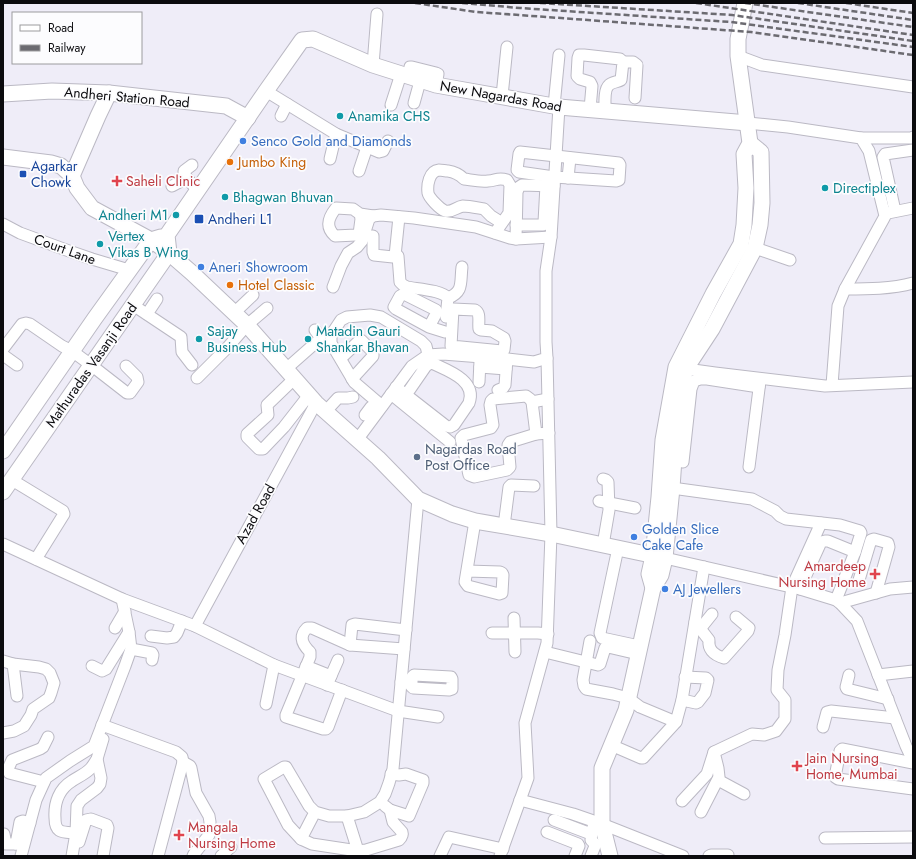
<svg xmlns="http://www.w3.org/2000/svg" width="916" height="859" viewBox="0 0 916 859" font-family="Jost,sans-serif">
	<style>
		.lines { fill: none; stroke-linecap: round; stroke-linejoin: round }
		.minor-casing { stroke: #bbb9c4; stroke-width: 13 }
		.major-casing { stroke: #bbb9c4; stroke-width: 17 }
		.minor { stroke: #fff; stroke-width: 11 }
		.major { stroke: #fff; stroke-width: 15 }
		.rail { stroke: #6c6b71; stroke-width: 2.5; stroke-dasharray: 6 3; stroke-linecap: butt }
		.culture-dot { fill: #0f9aa8; stroke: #fcfcfe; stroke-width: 1.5 }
		.shop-dot { fill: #3f7fe0; stroke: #fcfcfe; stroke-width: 1.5 }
		.food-dot { fill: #e8710a; stroke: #fcfcfe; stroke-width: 1.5 }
		.transit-dot { fill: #1a4fb4; stroke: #fcfcfe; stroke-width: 1.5 }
		.health-dot { fill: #e0444e; stroke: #fcfcfe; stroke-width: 1.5 }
		.service-dot { fill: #5c6f8a; stroke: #fcfcfe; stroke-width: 1.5 }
		.labels { text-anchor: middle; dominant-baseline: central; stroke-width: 3.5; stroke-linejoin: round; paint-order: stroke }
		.street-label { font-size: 14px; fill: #0b0b0e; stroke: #fcfcfe }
		.culture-label { font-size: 14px; fill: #0d838f; stroke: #fcfcfe; text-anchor: start }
		.shop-label { font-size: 14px; fill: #366cbe; stroke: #fcfcfe; text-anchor: start }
		.food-label { font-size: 14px; fill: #c56008; stroke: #fcfcfe; text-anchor: start }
		.transit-label { font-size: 14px; fill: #164399; stroke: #fcfcfe; text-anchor: start }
		.health-label { font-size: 14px; fill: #be3a42; stroke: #fcfcfe; text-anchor: start }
		.service-label { font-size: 14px; fill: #4e5e75; stroke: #fcfcfe; text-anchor: start }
	</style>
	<rect width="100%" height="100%" fill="#efedf8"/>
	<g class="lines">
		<g class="minor-casing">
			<g id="minor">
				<polyline points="738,56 762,65 913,87"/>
				<polyline points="623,62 633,62 637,65 635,98"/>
				<polyline points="373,65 377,14"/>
				<polyline points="408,76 410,67 412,67 436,73 438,74 436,85"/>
				<polyline points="266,91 336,134 379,152 383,151 388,141"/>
				<polyline points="502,96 507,47"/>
				<polyline points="414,103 422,74"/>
				<polyline points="391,105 401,74"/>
				<polyline points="554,106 559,55"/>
				<path d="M 590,109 L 592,86 L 590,82 L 580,79 L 577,76 L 578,58 L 579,55 L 584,55 L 620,59 L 623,62 L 621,80 C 618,82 612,82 609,85 C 604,89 605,104 605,110"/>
				<polyline points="281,116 287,104"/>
				<polyline points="748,123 788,127 861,138 869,151 885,216 884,218 845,289 838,306 832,385"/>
				<polyline points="861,138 912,138 913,137"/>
				<polygon points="520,152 619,163 620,165 619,180 616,181 554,177 519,172 517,170 519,154"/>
				<polyline points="330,159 336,134"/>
				<polyline points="192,165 184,171 184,173 187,178 198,191"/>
				<polyline points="359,171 367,147"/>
				<polyline points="568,178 570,158"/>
				<polyline points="172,186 187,178"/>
				<polyline points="895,211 883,157 885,154 913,150"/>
				<polyline points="888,213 913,208"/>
				<path d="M 360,214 L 361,219 L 359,234 L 356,235 L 335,236 C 325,227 328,218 336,208 L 353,209 L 360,214 L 373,216"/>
				<polyline points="3,224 20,233 69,251 92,259 129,270"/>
				<polyline points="516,225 543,225 544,222 546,185"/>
				<path d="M 495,233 L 509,213 L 510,185 L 507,180 C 497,177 496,181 488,181 C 480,182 472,180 464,179 C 459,174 455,172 448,171 C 445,171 442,170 439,170 C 429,171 427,185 428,193 C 429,198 440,209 445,211 C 452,213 456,207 463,206 C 469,206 478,208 484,209 L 491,216 L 502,223"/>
				<polyline points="363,236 373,236 373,252 374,255 393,257 395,256 399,217"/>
				<polyline points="516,239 517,192 519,187 522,185 554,186"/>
				<polyline points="755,248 790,260"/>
				<path d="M 398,256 L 400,282 L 403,285 L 407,287 C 417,289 442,290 448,298 L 446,317"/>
				<polyline points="333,287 341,266 348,253 357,247 362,241 369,219 373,216 381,215 414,218 476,227 510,238 516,239 551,237"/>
				<path d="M 845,289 C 868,289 891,289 913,283"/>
				<path d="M 448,298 C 464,292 460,282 462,267"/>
				<polyline points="133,305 181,337 182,352 192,365"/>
				<path d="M 453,309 L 475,310 C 481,313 478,322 479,329 L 481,330 L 492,331 L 504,338 L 505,341 L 504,350 L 502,351 L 451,346 Z"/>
				<polyline points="234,313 253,295"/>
				<polyline points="147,314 157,299"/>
				<polyline points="429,327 437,312 436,310 404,294 400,296 394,307 396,309 429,327 445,332"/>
				<polyline points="3,349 22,324 26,323 30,324 62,346 72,351 91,365 127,393 130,393 138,382 137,377 126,366"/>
				<polyline points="3,355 17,365"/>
				<polyline points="341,358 360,340 361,340 373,352 373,356 352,379"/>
				<polyline points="480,367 506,369"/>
				<polyline points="679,368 715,373 825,386 913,382"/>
				<polyline points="286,369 320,339 320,337 315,330"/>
				<polyline points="197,378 227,348 247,325 267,308"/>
				<polyline points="294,379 267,405 268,415 247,434 247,437 259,449 263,449 284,427 309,395"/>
				<polyline points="479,382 480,361"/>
				<path d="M 396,387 L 446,426 L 450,427 L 454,425 L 469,403 C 477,381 449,371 434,364 L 430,363 L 426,366 L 406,395"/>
				<polyline points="498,390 503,388 505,385 507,359"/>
				<polyline points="391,394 450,442"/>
				<polyline points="548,399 532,402 530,399 526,396 493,399 491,401 490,405 493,425 491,428 464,435 461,438 469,475 474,477 507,470 510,467 508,445 510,442 536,434 549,433"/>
				<polyline points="532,402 536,434"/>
				<polyline points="382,406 354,382 331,343 331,335 341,320 347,317 370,315 381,317 421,341 426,346 430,363"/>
				<polyline points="326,411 338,398 348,398 353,397"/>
				<polyline points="365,415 371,407"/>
				<polyline points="357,440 412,366 428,355 443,354 507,359 534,362 547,358 546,342 546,271 551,237 559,107"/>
				<polyline points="683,462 691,389 694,381 700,379 707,379 759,387"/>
				<polyline points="749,467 760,381"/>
				<polyline points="12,480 63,511 64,514 36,559"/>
				<polyline points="672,488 752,499 775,511 780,516 786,519 840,525 860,531 861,533 855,552"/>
				<polyline points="599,501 635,508"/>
				<polyline points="504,526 509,487 511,485 534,486"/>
				<polyline points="3,544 122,599 195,626 274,665 398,711 438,717"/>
				<polyline points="603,545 609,510 608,482 606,480 603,479"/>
				<polyline points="618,548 600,633 602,638 639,646"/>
				<polyline points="665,558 800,589 836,600 840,603 857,621 906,746 913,761"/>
				<polyline points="467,571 500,572 502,573 503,575 502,593 499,594 468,586 465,582 475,521"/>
				<polyline points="859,580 871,540 874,539 888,543 889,547 876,593"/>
				<polyline points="800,589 807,573 821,542 825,541 828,541 855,552 836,600"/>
				<polyline points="840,603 890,589 913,587"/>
				<polyline points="514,618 515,652"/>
				<path d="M 695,622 L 709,640 C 708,650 714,655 724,658 L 748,631 L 749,628 L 736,617"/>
				<polyline points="195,626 316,403"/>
				<polyline points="115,628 125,611"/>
				<polyline points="700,629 712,614"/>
				<polyline points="492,633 538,633 548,634"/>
				<polyline points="151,636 167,638 174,637 177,633 182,621"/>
				<polyline points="590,641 583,680 584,686 586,689 613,694 628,698 640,707 676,722 682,700 704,567"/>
				<polyline points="350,645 352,625 355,624 406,630"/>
				<polyline points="131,649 152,653 153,655 152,660"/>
				<polyline points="545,652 598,665 600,664 605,648 608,647 638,654"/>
				<polyline points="3,661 13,664 39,667 46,669 50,673 54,683 51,693 49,698 33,709 31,715 24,726 14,731 3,733"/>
				<polyline points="13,664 17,696"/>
				<polyline points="92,666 102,671 106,669 129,632"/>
				<polyline points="306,666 331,676"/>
				<polyline points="849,675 846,687 847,689 888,699"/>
				<polyline points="878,675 913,671"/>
				<polyline points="401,682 412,682 411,686 413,688 449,690 452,689 452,679 451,677 414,675 412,677 412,682"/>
				<polyline points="327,685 338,660"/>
				<path d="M 342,690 L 328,727 L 326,729 L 323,729 L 286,717 L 286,715 L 310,657 L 310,652 C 303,645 298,637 307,628 L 312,628 L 350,645 L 404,649"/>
				<polyline points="682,700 696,703 698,702 705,693 708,680 706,678 685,677"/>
				<polyline points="266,704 274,665"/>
				<polyline points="102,725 176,752 182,757 183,762 158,856"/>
				<polyline points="823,727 827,712 831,711 895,718"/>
				<polyline points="611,745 641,758 643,758 676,722"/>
				<polyline points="183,762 190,766 191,768 196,793 209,816 210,822 209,835 194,854 193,856"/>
				<polyline points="913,763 842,749 840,751 835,777 838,779 913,789"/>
				<polyline points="718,780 744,794"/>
				<polyline points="44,782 9,773 8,769 12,760 40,749 43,747 48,737"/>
				<polyline points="520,800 573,814 602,824 683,856"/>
				<polyline points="682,801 707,774 714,752 752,734 764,735 776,731 785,719 785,700 777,690 778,670 785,635 792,587 821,523"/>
				<polyline points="390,810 409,816 423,783 423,780 406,774 399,775 391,774"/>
				<polyline points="315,812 301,839 288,825 264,779 284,767 286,767 309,806 315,812 329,816 347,816 364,812 380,802 385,794 389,783 393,769 418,499"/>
				<polyline points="701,812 719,777 718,768 714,752"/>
				<polyline points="554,820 591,834"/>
				<polyline points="547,832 578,844 579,846 575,856"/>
				<path d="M 76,833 C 63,832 55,834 55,818 C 54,803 59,789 72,781 C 78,777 85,774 90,769 C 93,766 95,762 97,759"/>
				<polyline points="4,834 6,844 21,844"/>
				<polyline points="825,838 913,837"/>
				<polyline points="301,839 312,844 358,851 347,816"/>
				<polyline points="79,842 86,820 91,819 107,825 108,828 103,856"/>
				<polyline points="16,844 20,822 23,821 30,823"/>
				<path d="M 358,851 L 366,850 L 399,840 C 402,837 403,835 402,832 L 393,822 L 390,810 L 385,806"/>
				<polyline points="21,856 36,800 46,778 70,761 94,746 108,710 125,666 131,649 129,632 122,599"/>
				<polyline points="72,856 76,833 77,806 81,800 97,788 100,784 101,778 97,759 103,739"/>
				<polyline points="221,856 231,847"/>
				<polyline points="440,856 449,837 503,849"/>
				<polyline points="500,856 528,778 525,723 547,643 551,534 547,358"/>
				<polyline points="591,856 595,846 595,844 591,840 593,827"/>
				<polyline points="709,856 711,855 728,855"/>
			</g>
		</g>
		<g class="major-casing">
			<g id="major">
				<polyline points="3,94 52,91 109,93 226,106 248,118"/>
				<polyline points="3,157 51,163 61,166 72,176 77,188 92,208 151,240 169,253 192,273 247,325 316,403 378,458 418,499 452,514 475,521 551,534 665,558"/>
				<polyline points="72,176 98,116 109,93"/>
				<polyline points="3,451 95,318 149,243 151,240 161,237"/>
				<polyline points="3,492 169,253 167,235 266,91 302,40 313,39 373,65 436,85 559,107 748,123"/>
				<polyline points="653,588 649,574 653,556 659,497 663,440 676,367 713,294 741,244 744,225 746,188 744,154 750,143 738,56 738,39 745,3"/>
				<polyline points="610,856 602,824 602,768 626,710 653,588 661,575 665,558 672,488 675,444 685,370 712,329 755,248 760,225 762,203 761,152 750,143"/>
			</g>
		</g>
		<use href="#minor" class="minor"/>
		<use href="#major" class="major"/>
		<g class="rail">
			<polyline points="415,3 476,12 519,15 751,32 913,55"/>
			<polyline points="462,3 520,8 731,22 913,47"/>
			<polyline points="540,3 732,15 913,41"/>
			<polyline points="696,3 913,35"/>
			<polyline points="745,3 913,27"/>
			<polyline points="798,3 913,20"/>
			<polyline points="846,3 913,13"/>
		</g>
	</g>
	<g class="culture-dot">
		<circle cx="340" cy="116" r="4"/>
		<circle cx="825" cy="188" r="4"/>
		<circle cx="225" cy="197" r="4"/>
		<circle cx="176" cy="215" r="4"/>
		<circle cx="100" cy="244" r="4"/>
		<circle cx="199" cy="339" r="4"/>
		<circle cx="308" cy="339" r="4"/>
	</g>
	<g class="shop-dot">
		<circle cx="243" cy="141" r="4"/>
		<circle cx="201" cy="267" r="4"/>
		<circle cx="634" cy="537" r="4"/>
		<circle cx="665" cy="589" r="4"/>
	</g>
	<g class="food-dot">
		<circle cx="230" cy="162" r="4"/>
		<circle cx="230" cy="285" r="4"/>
	</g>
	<g class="transit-dot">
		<rect x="19" y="170" width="8" height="8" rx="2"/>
		<rect x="194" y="214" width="10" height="10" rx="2"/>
	</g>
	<g class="health-dot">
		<path d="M115 175h4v4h4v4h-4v4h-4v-4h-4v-4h4z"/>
		<path d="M873 568h4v4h4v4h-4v4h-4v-4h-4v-4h4z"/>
		<path d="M795 760h4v4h4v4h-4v4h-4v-4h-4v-4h4z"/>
		<path d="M177 829h4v4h4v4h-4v4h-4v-4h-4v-4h4z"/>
	</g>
	<circle class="service-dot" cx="417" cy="457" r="4"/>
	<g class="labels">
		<g class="street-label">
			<text transform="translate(501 96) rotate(10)">New Nagardas Road</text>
			<text transform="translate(127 97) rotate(5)">Andheri Station Road</text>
			<text transform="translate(65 249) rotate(20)">Court Lane</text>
			<text transform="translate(91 365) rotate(-55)">Mathuradas Vasanji Road</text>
			<text transform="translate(255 514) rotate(-61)">Azad Road</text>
		</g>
		<g class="culture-label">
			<text x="348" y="116">Anamika CHS</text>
			<text x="833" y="188">Directiplex</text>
			<text x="233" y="197">Bhagwan Bhuvan</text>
			<text x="168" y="215" text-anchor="end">Andheri M1</text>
			<text x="108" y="236">Vertex<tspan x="108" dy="16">Vikas B Wing</tspan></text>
			<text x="207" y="331">Sajay<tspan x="207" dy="16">Business Hub</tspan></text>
			<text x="316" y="331">Matadin Gauri<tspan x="316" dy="16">Shankar Bhavan</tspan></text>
		</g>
		<g class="shop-label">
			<text x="251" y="141">Senco Gold and Diamonds</text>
			<text x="209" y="267">Aneri Showroom</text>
			<text x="642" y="529">Golden Slice<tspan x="642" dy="16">Cake Cafe</tspan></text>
			<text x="673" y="589">AJ Jewellers</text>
		</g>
		<g class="food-label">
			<text x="238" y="162">Jumbo King</text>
			<text x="238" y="285">Hotel Classic</text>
		</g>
		<g class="transit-label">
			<text x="31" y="166">Agarkar<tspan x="31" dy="16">Chowk</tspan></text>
			<text x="208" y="219">Andheri L1</text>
		</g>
		<g class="health-label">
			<text x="126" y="181">Saheli Clinic</text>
			<text x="866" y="566" text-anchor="end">Amardeep<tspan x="866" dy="16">Nursing Home</tspan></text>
			<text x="806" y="758">Jain Nursing<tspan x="806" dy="16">Home, Mumbai</tspan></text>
			<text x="188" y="827">Mangala<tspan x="188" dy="16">Nursing Home</tspan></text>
		</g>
		<g class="service-label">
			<text x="425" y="449">Nagardas Road<tspan x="425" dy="16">Post Office</tspan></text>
		</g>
	</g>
	<rect width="916" height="859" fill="none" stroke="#0b0b0e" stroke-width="8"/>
	<rect x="12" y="12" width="130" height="52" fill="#fcfcfe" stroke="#9c9c9e"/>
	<rect x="20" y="25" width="20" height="6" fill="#ffffff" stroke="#9c9c9e"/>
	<text x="48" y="32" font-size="12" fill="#0b0b0e">Road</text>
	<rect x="20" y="45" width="20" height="6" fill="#6c6b71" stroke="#9c9c9e"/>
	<text x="48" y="52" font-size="12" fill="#0b0b0e">Railway</text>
</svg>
